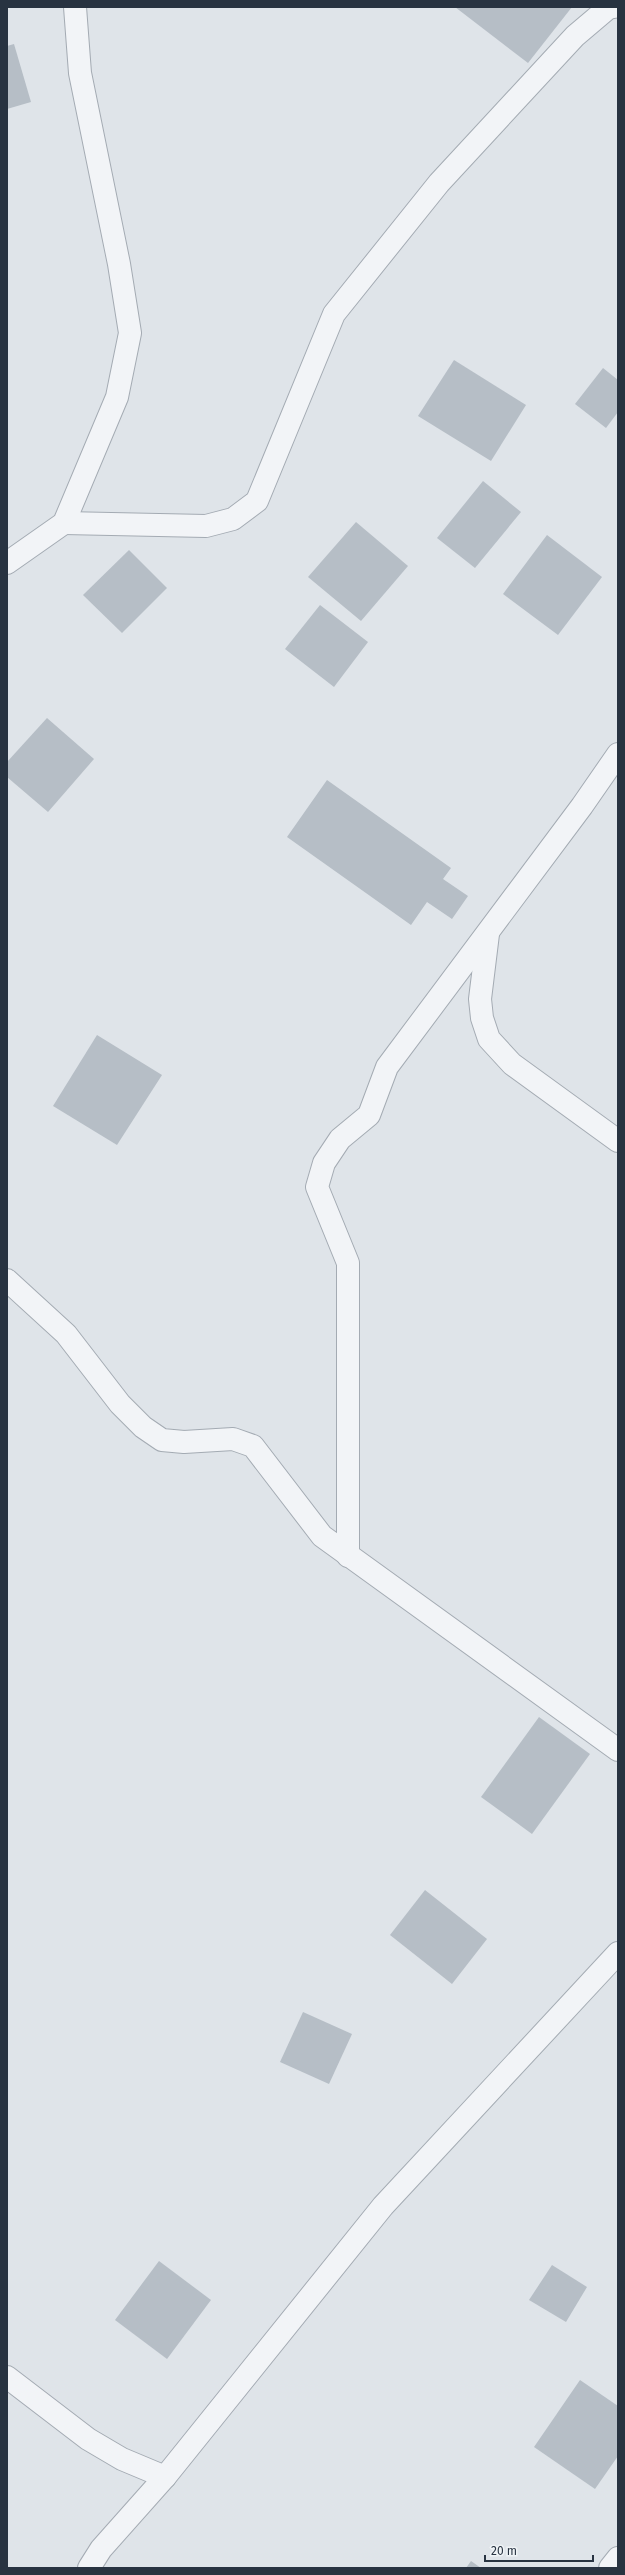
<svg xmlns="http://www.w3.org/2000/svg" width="625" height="2575" viewBox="0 0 625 2575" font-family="'Fira Sans',sans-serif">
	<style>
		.building { fill: #b6bec6 }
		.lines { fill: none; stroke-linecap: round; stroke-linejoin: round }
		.minor-casing { stroke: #a4abb3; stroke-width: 24 }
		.minor { stroke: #f2f4f7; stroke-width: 22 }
	</style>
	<rect width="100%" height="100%" fill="#dfe4e9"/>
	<g class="building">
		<polygon points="455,7 572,7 528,63"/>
		<polygon points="14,44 31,102 7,109 7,46"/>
		<polygon points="454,360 526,405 491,461 418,416"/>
		<polygon points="603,368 618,380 618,412 606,428 575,404"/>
		<polygon points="483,481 521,512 475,568 437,538"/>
		<polygon points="356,522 408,566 361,621 308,577"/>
		<polygon points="547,535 602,577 558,635 503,594"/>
		<polygon points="129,550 167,588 122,633 83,595"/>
		<polygon points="320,605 368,642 334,687 285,649"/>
		<polygon points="47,718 94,759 48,812 7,777 7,762"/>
		<polygon points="327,780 451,868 443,879 468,896 452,919 427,902 411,925 287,837"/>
		<polygon points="97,1035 162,1075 117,1145 53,1106"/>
		<polygon points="539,1717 590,1754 532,1834 481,1797"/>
		<polygon points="425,1890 487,1939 452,1984 390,1935"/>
		<polygon points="303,2012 352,2034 329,2084 280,2062"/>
		<polygon points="159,2261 211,2300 167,2359 115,2320"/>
		<polygon points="552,2265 587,2287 566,2322 529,2300"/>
		<polygon points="580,2380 618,2406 618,2456 595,2489 534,2447"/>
		<polygon points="471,2561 481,2568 466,2568"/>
	</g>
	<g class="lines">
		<g class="minor-casing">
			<g id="minor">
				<polyline points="64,523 206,526 233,519 257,501 334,314 439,183 575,36 608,8 614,7"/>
				<polyline points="7,563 64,523 117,397 130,333 119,264 80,73 75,7"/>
				<polyline points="488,934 480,999 482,1018 489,1039 512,1064 618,1141"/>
				<polyline points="7,1280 66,1334 120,1404 143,1427 162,1440 184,1442 233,1439 253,1446 322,1536 618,1750"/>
				<polyline points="348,1556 348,1263 317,1187 324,1163 340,1139 369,1115 387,1067 582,806 618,754"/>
				<polyline points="7,2377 88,2439 122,2459 165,2477"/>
				<polyline points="89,2568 101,2549 165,2477 383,2206 618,1953"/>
				<polyline points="610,2568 618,2558"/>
			</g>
		</g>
		<use href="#minor" class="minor"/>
	</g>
	<rect width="625" height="2575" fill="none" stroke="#283341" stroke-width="16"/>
	<path d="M485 2555v6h108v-6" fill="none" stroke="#283341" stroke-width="2"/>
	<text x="491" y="2555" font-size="12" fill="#283341" stroke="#eff3f6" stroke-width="3" paint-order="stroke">20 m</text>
</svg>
